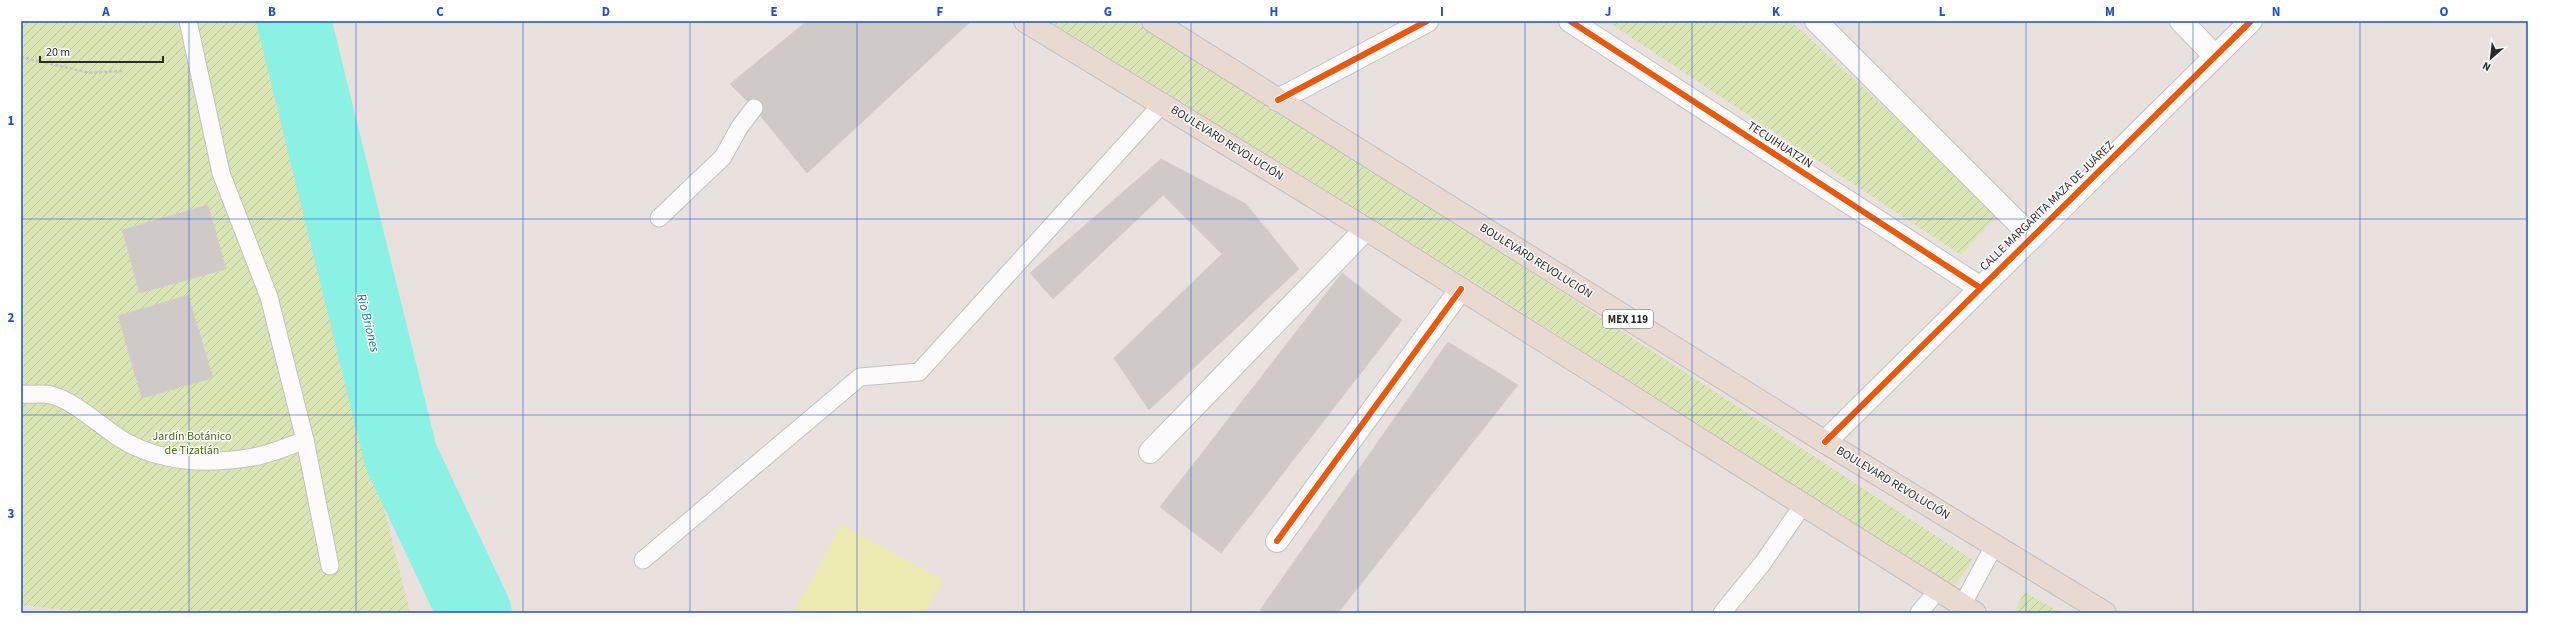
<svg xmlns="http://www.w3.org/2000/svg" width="2549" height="634" viewBox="0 0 2549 634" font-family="'Source Sans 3',sans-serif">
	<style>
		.garden { fill: url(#garden-furrows) }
		.pitch { fill: #ebeab1 }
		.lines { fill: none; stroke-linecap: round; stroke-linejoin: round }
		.river { stroke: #8cf1e5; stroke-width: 74 }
		.building { fill: #cfcac8; stroke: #d4cdcb }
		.lane-casing { stroke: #c2c0c0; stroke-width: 19 }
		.street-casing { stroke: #c2c0c0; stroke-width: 24 }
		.secondary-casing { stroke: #c2c0c0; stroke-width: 24 }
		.primary-casing { stroke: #c0bebd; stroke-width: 24 }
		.path { stroke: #c3c2c2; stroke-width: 2.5; stroke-dasharray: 3 2; stroke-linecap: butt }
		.lane { stroke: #fcfafa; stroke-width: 17 }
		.street { stroke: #fcfafa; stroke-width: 22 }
		.secondary { stroke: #fcfafa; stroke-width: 22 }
		.primary { stroke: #e8dad1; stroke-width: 22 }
		.cycleway-casing { stroke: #fff; stroke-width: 8 }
		.cycleway { stroke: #e8590c; stroke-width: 6 }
		.grid { fill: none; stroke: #1d4ed8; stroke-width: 1; stroke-opacity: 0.55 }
		.labels { text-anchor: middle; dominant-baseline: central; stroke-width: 3; stroke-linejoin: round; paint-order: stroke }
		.shield { fill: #fff; stroke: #6a6a6a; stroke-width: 1 }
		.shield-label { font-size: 11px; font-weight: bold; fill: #2a2a2a }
		.street-label { font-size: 12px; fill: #2a2a2a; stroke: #fff }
		.park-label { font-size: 12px; fill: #486c14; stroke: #fff }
		.water-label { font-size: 13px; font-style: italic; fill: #06807c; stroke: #fff }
		.neatline { fill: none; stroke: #1d4ed8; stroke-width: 1.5 }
		.grid-label { font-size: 13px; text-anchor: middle; font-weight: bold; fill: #1d4ed8 }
	</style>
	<defs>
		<pattern id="garden-furrows" width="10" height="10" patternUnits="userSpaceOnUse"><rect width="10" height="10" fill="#dbe5b4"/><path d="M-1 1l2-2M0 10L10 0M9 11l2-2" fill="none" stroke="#bcc59b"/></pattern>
	</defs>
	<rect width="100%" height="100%" fill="#e9e1de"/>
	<g class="garden">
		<polygon points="21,21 263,21 410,613 90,613 21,605"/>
		<polygon points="1049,21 1136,21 1267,100 1973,560 1954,586 1940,579 1468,278"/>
		<polygon points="1606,21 1791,21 1999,214 1961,255"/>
		<polygon points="2024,592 2062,613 2014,613"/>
	</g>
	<polygon class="pitch" points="841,525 943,580 925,613 794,613"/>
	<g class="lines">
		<polyline class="river" points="294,21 401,457 475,613"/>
	</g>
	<g class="building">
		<polygon points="807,21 969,21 970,22 807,173 754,108 730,84"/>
		<polygon points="1161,159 1246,204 1299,269 1149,410 1114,358 1222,254 1163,195 1053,299 1030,273"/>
		<polygon points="208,205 226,269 140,293 122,230"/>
		<polygon points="1342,273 1402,320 1221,553 1160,507"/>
		<polygon points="188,295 213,378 142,398 118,316"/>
		<polygon points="1448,342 1518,385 1338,613 1269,613 1260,610"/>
	</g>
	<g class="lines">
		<g class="lane-casing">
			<g id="lane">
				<polyline points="188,21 221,173 269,297 305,440 330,566"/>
				<polyline points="659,218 723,157 739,128 754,108"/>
				<path d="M 21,394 C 30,395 42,393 51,395 C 75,401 100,426 121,439 C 160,463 209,465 253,457 C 271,454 289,446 305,440"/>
				<polyline points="643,560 860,377 919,372 1163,103"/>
				<polyline points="1722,613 1762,564 1803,505"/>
				<polyline points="1919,613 1938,590"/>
				<polyline points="1958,613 1995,544"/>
			</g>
		</g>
		<g class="street-casing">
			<g id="street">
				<polyline points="1570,21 1979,287"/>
				<polyline points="1816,21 2031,236"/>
				<polyline points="2181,21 2215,56"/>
				<polyline points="1278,100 1427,21"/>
				<polyline points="1150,452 1366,229"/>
				<polyline points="1277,541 1461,289"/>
			</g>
		</g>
		<g class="secondary-casing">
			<polyline id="secondary" points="1825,442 2251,21"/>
		</g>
		<g class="primary-casing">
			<g id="primary">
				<polyline points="1025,21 1366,229 1975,613"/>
				<polyline points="1153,21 1825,442 2105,613"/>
			</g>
		</g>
		<polyline class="path" points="21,57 90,73 122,71"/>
		<use href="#lane" class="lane"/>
		<use href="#street" class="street"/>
		<use href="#secondary" class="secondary"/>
		<use href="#primary" class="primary"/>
		<g class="cycleway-casing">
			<g id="cycleway">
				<polyline points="1570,21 1979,287"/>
				<polyline points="1278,100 1427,21"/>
				<polyline points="1825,442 2251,21"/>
				<polyline points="1277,541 1461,289"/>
			</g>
		</g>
		<use href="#cycleway" class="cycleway"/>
	</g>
	<path class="grid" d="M 189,21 L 189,613M 356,21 L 356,613M 523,21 L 523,613M 690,21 L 690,613M 857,21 L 857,613M 1024,21 L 1024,613M 1191,21 L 1191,613M 1358,21 L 1358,613M 1525,21 L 1525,613M 1692,21 L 1692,613M 1859,21 L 1859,613M 2026,21 L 2026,613M 2193,21 L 2193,613M 2360,21 L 2360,613M 21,219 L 2528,219M 21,415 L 2528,415"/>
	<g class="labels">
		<rect class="shield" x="1603" y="310" width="50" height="18" rx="3"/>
		<g class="shield-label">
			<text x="1628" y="319">MEX 119</text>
		</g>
		<g class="street-label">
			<text transform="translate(1227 143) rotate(32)">BOULEVARD REVOLUCIÓN</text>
			<text transform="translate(1780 145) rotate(33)">TECUIHUATZIN</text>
			<text transform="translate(2047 206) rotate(-44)">CALLE MARGARITA MAZA DE JUÁREZ</text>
			<text transform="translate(1536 261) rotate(32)">BOULEVARD REVOLUCIÓN</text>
			<text transform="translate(1893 483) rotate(31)">BOULEVARD REVOLUCIÓN</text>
		</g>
		<g class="park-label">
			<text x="192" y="436">Jardín Botánico<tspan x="192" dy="14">de Tizatlán</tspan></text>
		</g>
		<g class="water-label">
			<text transform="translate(368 323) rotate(76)">Rio Briones</text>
		</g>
	</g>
	<rect width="2549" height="634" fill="none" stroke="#ffffff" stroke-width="44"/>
	<g transform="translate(2491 58) rotate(208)" stroke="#ffffff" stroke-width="3" paint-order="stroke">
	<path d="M0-3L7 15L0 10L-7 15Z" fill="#2a2a2a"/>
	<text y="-6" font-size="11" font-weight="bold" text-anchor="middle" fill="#2a2a2a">N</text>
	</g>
	<path d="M40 56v6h123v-6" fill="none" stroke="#2a2a2a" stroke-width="2"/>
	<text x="46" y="56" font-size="12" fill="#2a2a2a" stroke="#ffffff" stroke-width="3" paint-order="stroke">20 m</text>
	<rect x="22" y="22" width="2505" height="590" class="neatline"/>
	<g class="grid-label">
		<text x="106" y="16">A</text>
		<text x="272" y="16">B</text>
		<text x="440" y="16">C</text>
		<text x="606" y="16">D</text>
		<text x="774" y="16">E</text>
		<text x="940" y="16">F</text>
		<text x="1108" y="16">G</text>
		<text x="1274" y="16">H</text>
		<text x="1442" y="16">I</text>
		<text x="1608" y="16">J</text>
		<text x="1776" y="16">K</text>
		<text x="1942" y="16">L</text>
		<text x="2110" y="16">M</text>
		<text x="2276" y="16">N</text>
		<text x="2444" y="16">O</text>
		<text x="11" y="125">1</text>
		<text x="11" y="322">2</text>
		<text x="11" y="518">3</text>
	</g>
</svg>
